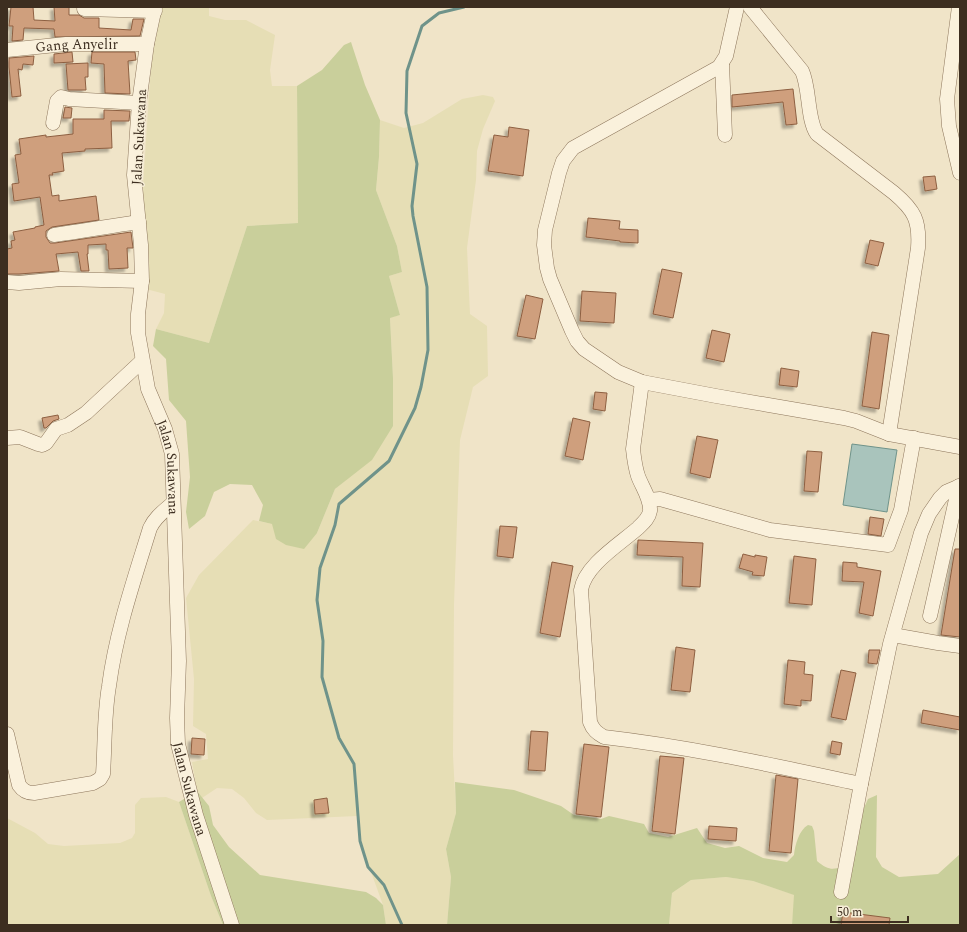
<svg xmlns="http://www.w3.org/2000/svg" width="967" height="932" viewBox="0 0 967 932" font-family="Spectral,serif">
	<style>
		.farmland { fill: #e6deb5 }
		.green { fill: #c9cf9b }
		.water { fill: #a9c4bc; stroke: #6f938a }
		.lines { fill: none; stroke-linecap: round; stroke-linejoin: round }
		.stream { stroke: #6f938a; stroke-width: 3 }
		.building { fill: #cf9f7d; stroke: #8d5f41; filter: url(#shadow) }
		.minor-casing { stroke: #8d765c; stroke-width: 15 }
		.minor { stroke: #faf1dc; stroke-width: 14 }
		.labels { text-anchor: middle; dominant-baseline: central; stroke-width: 3; stroke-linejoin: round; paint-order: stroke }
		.street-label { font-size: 14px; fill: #3d2e20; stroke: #f7eed8 }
	</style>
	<defs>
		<filter id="shadow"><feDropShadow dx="-3.5" dy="3.5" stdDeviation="1" flood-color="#0004"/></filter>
	</defs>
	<rect width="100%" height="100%" fill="#f0e4c8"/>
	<g class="farmland">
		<polygon points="161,7 209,7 209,16 225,20 246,20 275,35 270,70 272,86 297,86 298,223 247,226 209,343 156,329 164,313 165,294 146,289 147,272 143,186 151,65"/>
		<polygon points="483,95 493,97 495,101 483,129 477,151 476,180 467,248 470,314 487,326 488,376 473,387 460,440 454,604 453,755 456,813 446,849 451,877 447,925 386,925 383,905 363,850 357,816 267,820 256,813 244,798 232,789 217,788 202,798 197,791 192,762 208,759 206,734 193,726 194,679 186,598 199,575 253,520 317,533 335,489 346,480 393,378 390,317 400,315 389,276 402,272 397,246 376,190 379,157 380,120 404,128 423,123 462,99"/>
		<polygon points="166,797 179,802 211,896 223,925 7,925 7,818 35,833 48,844 64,846 120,843 132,838 135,833 135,805 141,798"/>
		<polygon points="726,877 753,881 795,895 792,925 669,925 672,893 691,880"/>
	</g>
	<g class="green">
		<polygon points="351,42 365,85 380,120 379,157 376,190 397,246 402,272 389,276 400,315 390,318 393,378 393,426 372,460 335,489 317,533 304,549 286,545 276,539 272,524 259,521 263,505 252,485 230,484 214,492 205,516 189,529 186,512 190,477 186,421 169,400 166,359 153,346 156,329 209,343 247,226 298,223 297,86 322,70 344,45"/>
		<path d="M 455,782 L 514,790 L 561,806 L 574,815 L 601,819 L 609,816 L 644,824 L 649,833 L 668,837 L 697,828 L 707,843 L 725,848 L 739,846 L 763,858 L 787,862 L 794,855 C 795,845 799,830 808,825 L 812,826 L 814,831 L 817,861 C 832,874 837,868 853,862 L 856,826 L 868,799 L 877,795 L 876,857 L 882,867 L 899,877 L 938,874 L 960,854 L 960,925 L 792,925 L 794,895 L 753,881 L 726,877 L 691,880 L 672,893 L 669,925 L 447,925 L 451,877 L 446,849 L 456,813 Z"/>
		<polygon points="197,791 209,806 213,825 229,847 260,875 366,892 376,898 383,905 386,925 223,925 211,896 179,802"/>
	</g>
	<polygon class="water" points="852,444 897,450 887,512 843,505"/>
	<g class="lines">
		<polyline class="stream" points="402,925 384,885 368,867 360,841 354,764 339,738 322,677 323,641 317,600 320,568 335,525 339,504 389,461 415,408 421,387 428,350 427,287 413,216 412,206 417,164 406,113 407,71 422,26 439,13 464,7"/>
	</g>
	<g class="building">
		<polygon points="11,7 33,7 34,20 55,21 54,7 69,7 69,15 79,15 84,18 99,18 99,28 131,30 133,19 144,19 140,36 55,37 54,29 24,28 23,40 12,41 13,26 9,26"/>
		<polygon points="72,52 73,62 54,63 54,54"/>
		<polygon points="92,52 135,52 136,60 128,61 130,94 105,93 104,64 91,63"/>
		<polygon points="34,56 33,65 23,64 22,70 18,69 21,96 12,97 9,67 9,58"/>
		<polygon points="88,63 88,77 85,77 86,90 68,90 66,64"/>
		<polygon points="793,89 797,124 786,125 783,102 732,107 732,95"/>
		<polygon points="65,107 72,108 71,118 63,118"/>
		<polygon points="104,110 130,111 129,121 111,121 112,148 85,149 85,151 62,153 64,171 52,173 53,175 49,175 52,196 59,195 59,201 96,196 99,220 52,227 46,231 46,237 50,243 55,243 131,232 133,248 127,248 128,268 109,269 108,250 106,250 106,244 88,245 88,254 87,254 89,271 81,271 78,252 56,254 59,271 19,274 7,274 7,249 12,248 11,241 15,240 13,232 35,228 35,227 44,225 40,197 14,201 12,184 19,183 15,155 21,154 19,139 46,135 46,137 73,134 73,119 104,119"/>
		<polygon points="509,127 529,130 523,176 488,171 494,135 508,137"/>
		<polygon points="935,176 937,189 925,191 923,177"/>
		<polygon points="588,218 620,221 619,229 638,230 638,243 620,242 620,241 586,237"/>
		<polygon points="870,240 884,243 878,266 865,263"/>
		<polygon points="662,269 682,273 673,318 653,314"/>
		<polygon points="582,291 616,293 614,323 580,321"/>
		<polygon points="526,295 543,299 535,339 517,336"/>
		<polygon points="712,330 730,334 724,362 706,358"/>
		<polygon points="872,332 889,335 879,409 862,406"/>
		<polygon points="781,368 799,371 797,387 779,385"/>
		<polygon points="595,392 607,393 605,411 593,409"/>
		<polygon points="58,415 59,419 53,421 46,428 44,428 42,418"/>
		<polygon points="573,418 590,422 583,460 565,456"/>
		<polygon points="697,436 718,440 710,478 690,473"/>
		<polygon points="807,451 822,452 818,492 804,491"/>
		<polygon points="870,517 884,519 881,536 868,534"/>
		<polygon points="500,526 517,527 513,558 497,556"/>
		<polygon points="638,540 703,543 700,587 682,586 683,557 637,555"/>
		<polygon points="955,549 960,549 960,637 941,635"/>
		<polygon points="743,554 755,557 755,555 767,557 764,576 752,575 753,572 739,568"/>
		<polygon points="794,556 816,559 812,605 789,603"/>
		<polygon points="552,562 573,566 560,637 540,633"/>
		<polygon points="843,562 857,563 857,567 881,571 873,616 859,613 864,582 842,581"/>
		<polygon points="676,647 695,650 690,692 671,690"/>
		<polygon points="869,650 880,650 877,664 868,663"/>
		<polygon points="788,660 805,662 804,674 813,675 811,701 801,700 801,706 784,704"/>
		<polygon points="841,670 856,673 846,720 831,717"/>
		<polygon points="923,710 960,717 960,730 921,723"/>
		<polygon points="531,731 548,732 545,771 528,770"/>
		<polygon points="192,738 205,739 204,755 191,754"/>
		<polygon points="832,741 842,743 840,755 830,753"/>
		<polygon points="584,744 609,747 601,817 576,814"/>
		<polygon points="660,756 684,758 675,834 652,831"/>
		<polygon points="776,775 798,779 791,853 769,851"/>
		<polygon points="327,798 329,813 315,814 314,800"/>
		<polygon points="709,826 737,828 736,841 708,839"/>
		<polygon points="843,912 890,918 889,925 841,925"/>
	</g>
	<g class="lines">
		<g class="minor-casing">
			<g id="minor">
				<path id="s1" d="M 155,7 L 147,44 L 139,103 L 134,175 L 141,245 L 142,281 L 138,314 L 138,333 L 148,389 L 165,429 L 172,454 L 179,661 L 177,718 L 178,744 L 196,815 L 232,925"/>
				<polyline points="737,7 726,56 719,67 573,148 563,161 559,173 545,230 544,245 547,268 550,279 572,331 577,341 584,349 618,372 642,382 716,396 844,418 856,421 889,434 960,447"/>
				<path d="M 750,7 L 802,71 C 810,88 807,120 817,134 L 894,193 C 914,210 920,220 918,248 L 889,434"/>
				<polyline points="959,7 947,99 949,126 960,173"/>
				<polyline points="84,9 155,11"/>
				<path id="s2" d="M 7,50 L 66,44 L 147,44"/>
				<polyline points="722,64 725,135"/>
				<polyline points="53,123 57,101 61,97 69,99 139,103"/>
				<path d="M 54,235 C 83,231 110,226 139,222"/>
				<polyline points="7,282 19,283 61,279 142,281"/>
				<path d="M 642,382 L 633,449 C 634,458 635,467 638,476 C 642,487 651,499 650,511 C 649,518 643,523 638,528 C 620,544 585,565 581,590 L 590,722 C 593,730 597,733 604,737 C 691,747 776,766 861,784"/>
				<polyline points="7,438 20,437 38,444 42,445 46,443 56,429 68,425 86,413 142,361"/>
				<polyline points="649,500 660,499 770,530 888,545 901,510 914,438"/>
				<polyline points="930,616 959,486"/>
				<polyline points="893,635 938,643 960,646"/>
				<path d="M 7,734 L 19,785 C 23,791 27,793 34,793 L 93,783 L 100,779 L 103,774 C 105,745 104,715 109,686 C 116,632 134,580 150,528 C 155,517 164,511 173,503"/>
				<polyline points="841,892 861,784 890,644 921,533 929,514 940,498 946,492 960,486"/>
			</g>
		</g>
		<use href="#minor" class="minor"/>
	</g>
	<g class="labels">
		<g class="street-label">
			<text stroke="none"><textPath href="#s2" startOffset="70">Gang Anyelir</textPath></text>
			<text transform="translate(139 137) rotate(-87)">Jalan Sukawana</text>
			<text stroke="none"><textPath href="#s1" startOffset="467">Jalan Sukawana</textPath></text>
			<text stroke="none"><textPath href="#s1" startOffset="791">Jalan Sukawana</textPath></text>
		</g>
	</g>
	<rect width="967" height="932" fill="none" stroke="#3d2e20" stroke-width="16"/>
	<path d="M831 916v6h77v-6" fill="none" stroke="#3d2e20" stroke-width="2"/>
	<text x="837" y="916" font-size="12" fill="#3d2e20" stroke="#f7eed8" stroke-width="3" paint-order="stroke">50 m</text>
</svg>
